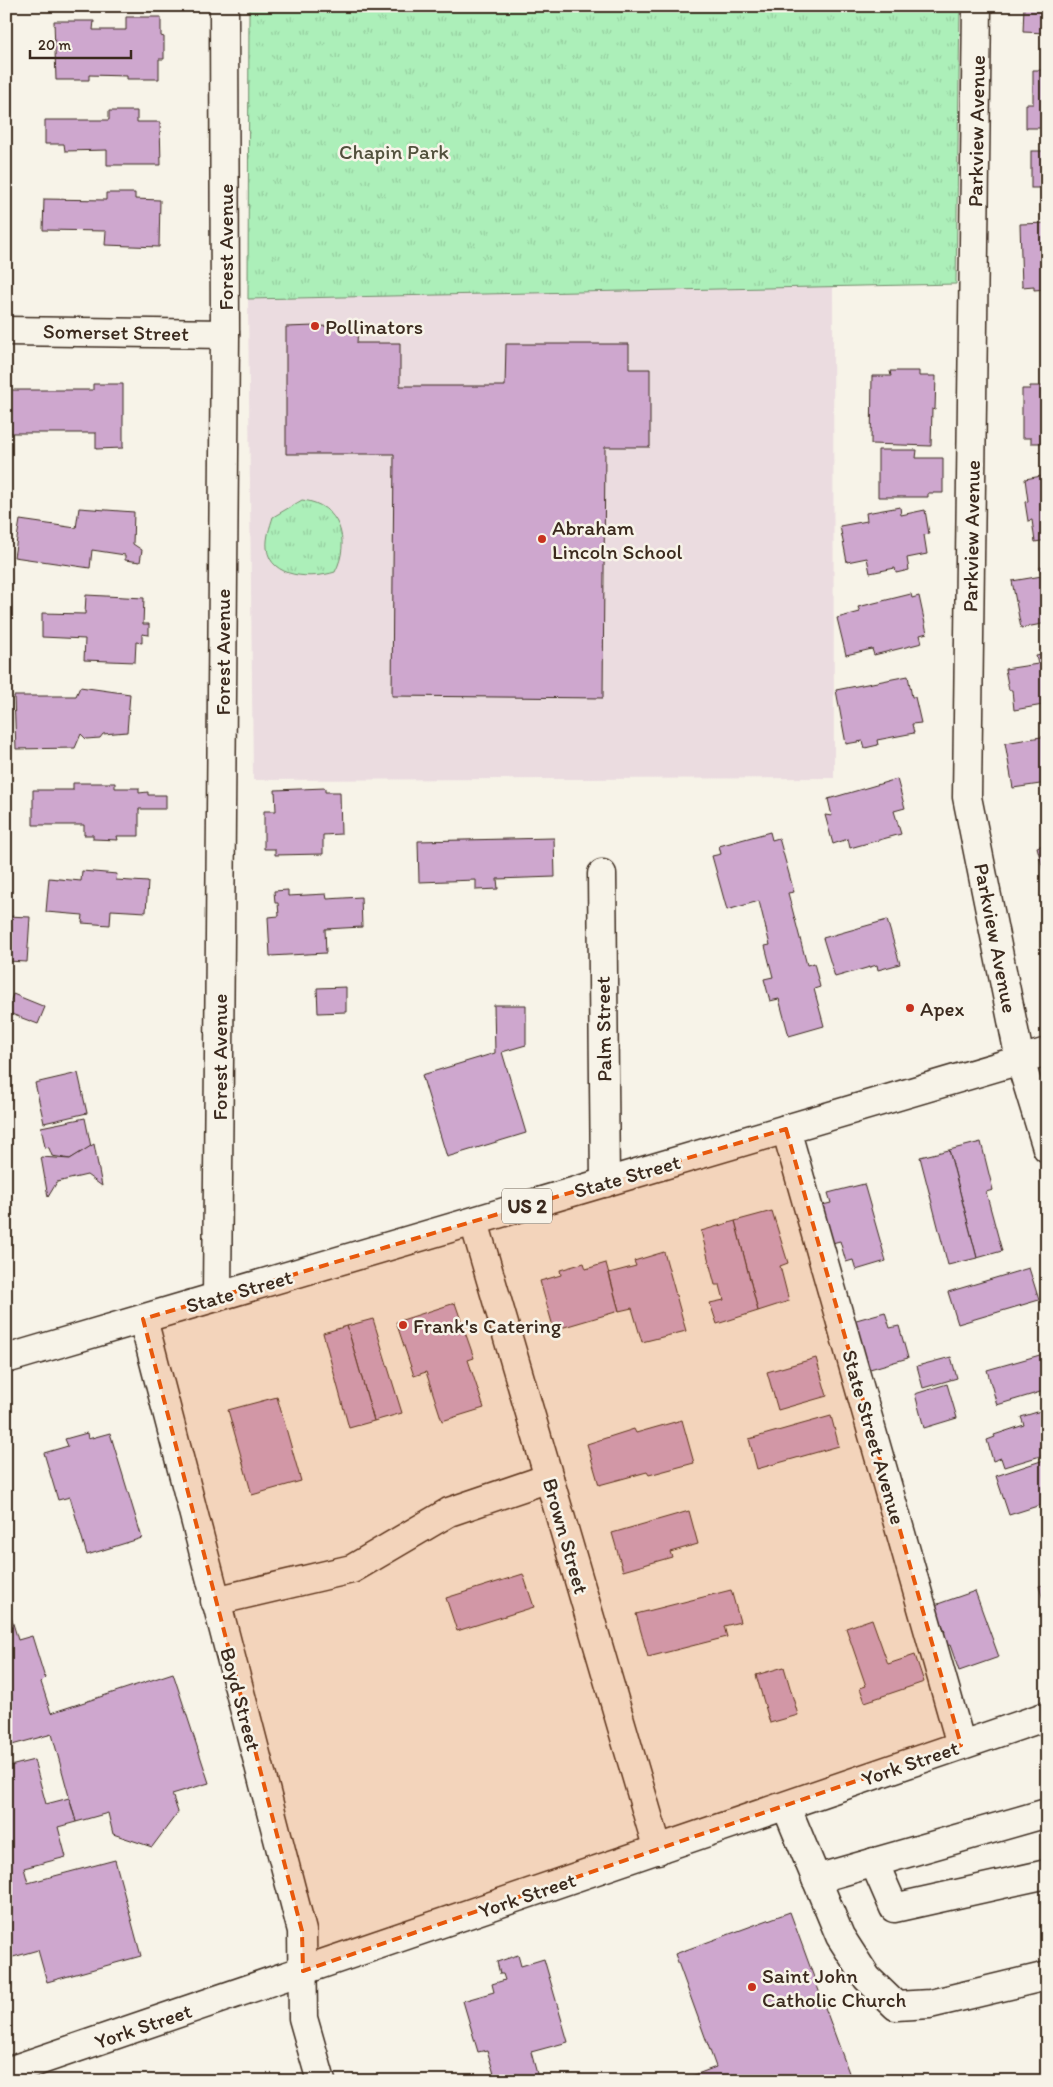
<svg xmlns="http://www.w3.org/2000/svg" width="1053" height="2087" viewBox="0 0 1053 2087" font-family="Itim,sans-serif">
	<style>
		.built { fill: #ebdce0 }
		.park { fill: url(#park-tufts); stroke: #748c6c }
		.building { fill: #cea7ce; stroke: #3b2a1e }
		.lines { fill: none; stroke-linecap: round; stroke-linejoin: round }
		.minor-casing { stroke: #3b2a1e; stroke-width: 31 }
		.major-casing { stroke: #3b2a1e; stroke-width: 31 }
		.minor { stroke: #f7f3e8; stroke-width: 28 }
		.major { stroke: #f7f3e8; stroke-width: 28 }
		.marked { fill: #e8590c; fill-opacity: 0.2; stroke: #e8590c; stroke-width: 4; stroke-dasharray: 10 6; stroke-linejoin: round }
		.poi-dot { fill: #c8321e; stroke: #f7f3e8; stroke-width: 2 }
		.labels { text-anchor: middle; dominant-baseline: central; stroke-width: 5; stroke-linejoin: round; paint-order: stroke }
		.shield { fill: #f7f3e8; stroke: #73665b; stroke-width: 1 }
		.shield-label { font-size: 20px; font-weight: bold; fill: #3b2a1e }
		.street-label { font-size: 21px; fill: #3b2a1e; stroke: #f7f3e8 }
		.park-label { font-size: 21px; fill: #52513d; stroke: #f7f3e8 }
		.poi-label { font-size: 21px; fill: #3b2a1e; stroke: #f7f3e8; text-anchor: start }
	</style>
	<defs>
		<pattern id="park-tufts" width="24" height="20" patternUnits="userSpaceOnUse" patternTransform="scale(1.25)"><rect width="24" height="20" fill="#acefb9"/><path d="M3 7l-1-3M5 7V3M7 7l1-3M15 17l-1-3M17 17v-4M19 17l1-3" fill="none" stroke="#95cd9f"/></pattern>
	</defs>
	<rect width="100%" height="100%" fill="#f7f3e8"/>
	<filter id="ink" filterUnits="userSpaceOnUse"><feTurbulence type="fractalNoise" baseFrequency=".02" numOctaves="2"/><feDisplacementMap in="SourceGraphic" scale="10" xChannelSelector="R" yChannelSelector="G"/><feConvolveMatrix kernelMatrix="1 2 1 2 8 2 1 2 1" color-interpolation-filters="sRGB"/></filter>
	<g filter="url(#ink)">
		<polygon class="built" points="833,286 834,778 253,780 248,299"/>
		<g class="park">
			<polygon points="249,6 960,6 956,284 248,299"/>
			<path d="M 302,500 C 340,504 351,541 335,572 C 313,579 270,579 267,548 C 266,537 270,527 273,517 Z"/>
		</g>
		<g class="building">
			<polygon points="1024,6 1047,6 1047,33 1023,32"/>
			<polygon points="126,17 161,17 161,36 164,37 164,59 159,59 159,79 127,79 127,76 89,75 89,80 56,80 54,21 94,21 93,30 126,30"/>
			<polygon points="1033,70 1047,70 1047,122 1042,122 1042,128 1026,128 1026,104 1033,104"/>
			<polygon points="109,111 137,111 137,122 160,122 161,165 107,165 107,150 65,151 64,144 45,144 45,120 109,120"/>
			<rect x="1031" y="151" width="16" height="37"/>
			<polygon points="106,193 135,193 135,199 160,200 159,247 105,245 106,231 43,230 44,199 106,200"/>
			<polygon points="1047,223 1047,289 1034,290 1034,286 1022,287 1020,224"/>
			<polygon points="315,326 358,327 357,343 400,343 400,386 505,386 506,344 629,344 629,369 650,369 650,447 605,447 603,698 392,696 394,454 286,454 286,327"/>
			<polygon points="890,371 919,371 919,376 936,376 935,410 932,409 931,446 871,444 872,376 891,376"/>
			<polygon points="93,384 123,384 123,448 96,449 96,433 6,433 6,390 93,390"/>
			<polygon points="1030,386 1047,386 1047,443 1031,443 1031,438 1022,438 1022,389 1030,389"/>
			<polygon points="878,450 917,450 916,458 943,458 943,493 928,493 928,497 878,497"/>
			<polygon points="1047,475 1047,540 1035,542 1032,520 1028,521 1025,502 1028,501 1025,479"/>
			<polygon points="900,507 901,515 925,510 929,534 924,535 927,554 907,558 909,570 896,573 895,568 870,573 867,558 847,562 840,526 867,521 866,513"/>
			<polygon points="79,508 134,512 133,544 142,550 140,562 125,560 125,555 92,550 90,568 14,557 20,520 76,528"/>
			<polygon points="1047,566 1047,623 1021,628 1012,581 1042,576 1040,567"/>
			<polygon points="911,594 912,598 919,596 927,633 920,635 922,643 874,655 872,649 846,655 837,618 860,612 858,607"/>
			<polygon points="86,595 144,598 143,624 149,624 149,635 142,634 142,643 136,642 135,662 84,660 85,639 42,637 42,613 85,614"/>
			<polygon points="1047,654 1047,709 1044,710 1043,705 1014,710 1012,690 1009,690 1005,669 1038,664 1036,656"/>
			<polygon points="908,676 912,697 915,697 921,723 912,724 914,733 877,740 878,745 865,748 863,741 846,744 836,690"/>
			<polygon points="80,687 130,694 127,732 103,734 100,738 86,739 81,734 75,748 16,749 14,696 76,696"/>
			<polygon points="1047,736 1047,783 1013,788 1005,743"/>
			<polygon points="897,779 905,808 894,811 901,834 850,848 848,839 833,844 825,815 832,816 828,799"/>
			<polygon points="73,783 115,783 115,788 139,788 139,793 148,792 148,795 166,795 166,809 139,809 139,836 117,836 118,840 93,839 93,835 84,835 84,825 33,825 33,790 73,790"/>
			<polygon points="325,788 325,792 340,792 341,834 323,835 323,854 275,855 275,849 264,849 264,811 276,811 275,790"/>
			<polygon points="770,832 772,840 779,838 794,892 788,893 807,965 814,963 820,987 814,989 824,1026 789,1036 779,999 770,1001 764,979 773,977 765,946 770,945 759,901 727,910 712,856 721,854 719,846"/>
			<polygon points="554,838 555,877 497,879 498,889 476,890 476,880 419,882 418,841"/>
			<polygon points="1047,844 1047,883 1037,847"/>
			<polygon points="82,871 117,874 116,880 148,882 146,912 111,910 110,925 82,923 83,915 46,912 49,878 81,881"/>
			<polygon points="288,890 288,896 326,894 327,899 361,897 362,927 325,929 326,953 270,956 268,917 279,916 278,903 275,903 274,891"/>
			<polygon points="6,916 30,917 27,962 6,961"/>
			<polygon points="887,920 900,964 878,970 877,965 835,977 823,938"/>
			<polygon points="346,987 346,1012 318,1013 317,988"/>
			<polygon points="13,994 45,1007 38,1024 6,1012"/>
			<polygon points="494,1005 526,1005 526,1045 502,1052 526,1133 447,1157 422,1075 495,1053"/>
			<polygon points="78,1073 87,1113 44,1123 35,1083"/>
			<polygon points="85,1118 91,1147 70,1159 52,1156 49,1148 45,1147 41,1127"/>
			<polygon points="981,1142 993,1190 986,1192 1002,1251 977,1258 949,1150"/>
			<polygon points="94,1144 102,1186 87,1175 57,1182 48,1197 41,1157 70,1159"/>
			<polygon points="949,1150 977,1258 948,1265 920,1157"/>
			<polygon points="864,1184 886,1261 856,1270 853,1260 846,1262 840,1241 824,1245 814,1207 831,1203 828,1193"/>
			<polygon points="772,1211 788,1263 780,1266 789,1301 758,1311 735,1221"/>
			<polygon points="735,1221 758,1311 717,1324 710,1303 724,1300 720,1285 715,1285 701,1231"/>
			<polygon points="664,1252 686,1331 642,1342 632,1308 619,1311 609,1273 636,1266 634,1261"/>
			<polygon points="584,1263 586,1269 606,1263 619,1311 554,1330 540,1281 561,1275 560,1270"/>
			<polygon points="1029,1268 1039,1300 958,1324 948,1292"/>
			<polygon points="455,1303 474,1358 468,1360 484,1408 442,1421 426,1372 414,1376 396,1322"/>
			<polygon points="885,1312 890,1328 899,1326 908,1358 863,1371 849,1322"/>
			<polygon points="373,1319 402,1413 374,1421 347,1326"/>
			<polygon points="347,1326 374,1421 349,1428 323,1333"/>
			<polygon points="1047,1353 1047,1390 997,1405 987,1370"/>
			<polygon points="951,1357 957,1378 923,1388 917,1366"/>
			<polygon points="816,1358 827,1396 778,1410 767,1372"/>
			<polygon points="947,1384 957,1418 924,1428 915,1394"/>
			<polygon points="277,1397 301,1481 252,1495 228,1410"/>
			<polygon points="1047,1409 1047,1454 1004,1467 1001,1458 993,1461 987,1440 995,1437 994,1435 1024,1425 1021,1417"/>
			<polygon points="831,1416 839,1446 757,1469 749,1439"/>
			<polygon points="682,1420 694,1463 649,1475 647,1472 599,1485 587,1444 634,1429 636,1433"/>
			<polygon points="87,1433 88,1439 110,1433 142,1538 87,1555 70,1497 58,1500 44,1453 68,1446 65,1439"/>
			<polygon points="1047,1459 1047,1503 1009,1515 996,1476"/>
			<polygon points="689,1511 698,1544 670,1552 672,1557 623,1571 612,1533"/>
			<polygon points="523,1574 534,1607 457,1631 446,1598"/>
			<polygon points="1047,1584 1047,1613 1039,1586"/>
			<polygon points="731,1590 740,1622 724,1626 727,1637 648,1657 636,1614"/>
			<polygon points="975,1591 999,1657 959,1671 950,1645 944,1647 940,1634 945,1632 935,1605"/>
			<polygon points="6,1607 8,1607 18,1640 32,1636 45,1678 41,1682 51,1713 173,1673 209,1783 172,1794 178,1812 152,1847 113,1834 108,1813 76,1822 52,1734 12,1745 11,1739 6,1741"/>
			<polygon points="872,1619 888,1664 915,1655 924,1682 865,1702 860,1688 866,1686 846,1628"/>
			<polygon points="784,1667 798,1715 770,1723 756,1675"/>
			<polygon points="34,1760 46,1804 69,1798 76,1822 58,1827 66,1857 24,1868 28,1883 115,1860 141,1956 47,1982 38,1950 6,1959 6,1767"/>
			<polygon points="790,1912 852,2081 694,2081 692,2076 716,2067 675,1954"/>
			<polygon points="518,1955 521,1966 544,1959 568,2042 531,2052 539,2081 496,2081 487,2050 478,2052 463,2001 494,1992 492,1984 505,1980 503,1974 500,1974 497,1962"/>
		</g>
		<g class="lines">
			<g class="minor-casing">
				<g id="minor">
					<polyline points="977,6 967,797 1020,1060 1047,1148"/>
					<polyline points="6,331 225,334"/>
					<polyline points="602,874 605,1183"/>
					<polyline points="786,1129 961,1745"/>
					<polyline points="474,1222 658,1850"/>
					<polyline points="217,1297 225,334 224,6"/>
					<polyline points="143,1319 302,1931 303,2018 321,2081"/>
					<polyline points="215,1601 352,1569 449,1512 549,1478"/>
					<polyline points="786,1806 840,1936 867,1978 896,2006 930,2004 1047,1976"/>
					<polyline points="874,1862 894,1908 1047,1874"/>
					<polyline points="816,1879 1047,1813"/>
					<polyline points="6,2072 1047,1716"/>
				</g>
			</g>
			<g class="major-casing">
				<polyline id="major" points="6,1359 1047,1052"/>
			</g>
			<use href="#minor" class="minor"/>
			<use href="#major" class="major"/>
		</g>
	</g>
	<path class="marked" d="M 786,1129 L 961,1745 L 303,1971 L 302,1931 L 143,1319 Z"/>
	<g class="poi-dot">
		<circle cx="315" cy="326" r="5"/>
		<circle cx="542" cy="539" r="5"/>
		<circle cx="910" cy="1008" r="5"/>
		<circle cx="403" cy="1325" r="5"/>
		<circle cx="752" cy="1987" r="5"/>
	</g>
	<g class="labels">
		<rect class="shield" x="502" y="1188.5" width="50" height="35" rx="4"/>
		<g class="shield-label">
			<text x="527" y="1206">US 2</text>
		</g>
		<g class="street-label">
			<text transform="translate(976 131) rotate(-89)">Parkview Avenue</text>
			<text transform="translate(225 247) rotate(-90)">Forest Avenue</text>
			<text transform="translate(116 332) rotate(1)">Somerset Street</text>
			<text transform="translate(971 536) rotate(-89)">Parkview Avenue</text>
			<text transform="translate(222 652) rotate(-90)">Forest Avenue</text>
			<text transform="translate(996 938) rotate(79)">Parkview Avenue</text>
			<text transform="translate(603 1029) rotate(-91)">Palm Street</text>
			<text transform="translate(219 1057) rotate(-90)">Forest Avenue</text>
			<text transform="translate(627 1176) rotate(-16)">State Street</text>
			<text transform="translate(239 1291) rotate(-16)">State Street</text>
			<text transform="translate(874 1437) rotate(74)">State Street Avenue</text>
			<text transform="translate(566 1536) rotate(74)">Brown Street</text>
			<text transform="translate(241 1699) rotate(75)">Boyd Street</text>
			<text transform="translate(910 1763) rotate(-19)">York Street</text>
			<text transform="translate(527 1895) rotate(-19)">York Street</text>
			<text transform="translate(143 2026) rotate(-19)">York Street</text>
		</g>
		<g class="park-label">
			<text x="394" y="151">Chapin Park</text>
		</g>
		<g class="poi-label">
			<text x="325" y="326">Pollinators</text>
			<text x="552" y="527">Abraham<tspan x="552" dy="24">Lincoln School</tspan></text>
			<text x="920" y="1008">Apex</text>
			<text x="413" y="1325">Frank's Catering</text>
			<text x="762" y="1975">Saint John<tspan x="762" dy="24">Catholic Church</tspan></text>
		</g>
	</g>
	<rect width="1053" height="2087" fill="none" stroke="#f7f3e8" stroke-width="25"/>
	<rect x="12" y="12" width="1028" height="2062" fill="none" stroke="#3b2a1e" stroke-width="2" filter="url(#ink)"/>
	<path d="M30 50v8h101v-8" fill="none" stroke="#3b2a1e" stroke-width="2.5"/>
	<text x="38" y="50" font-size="15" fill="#3b2a1e" stroke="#f7f3e8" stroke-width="4" paint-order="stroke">20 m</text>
</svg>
